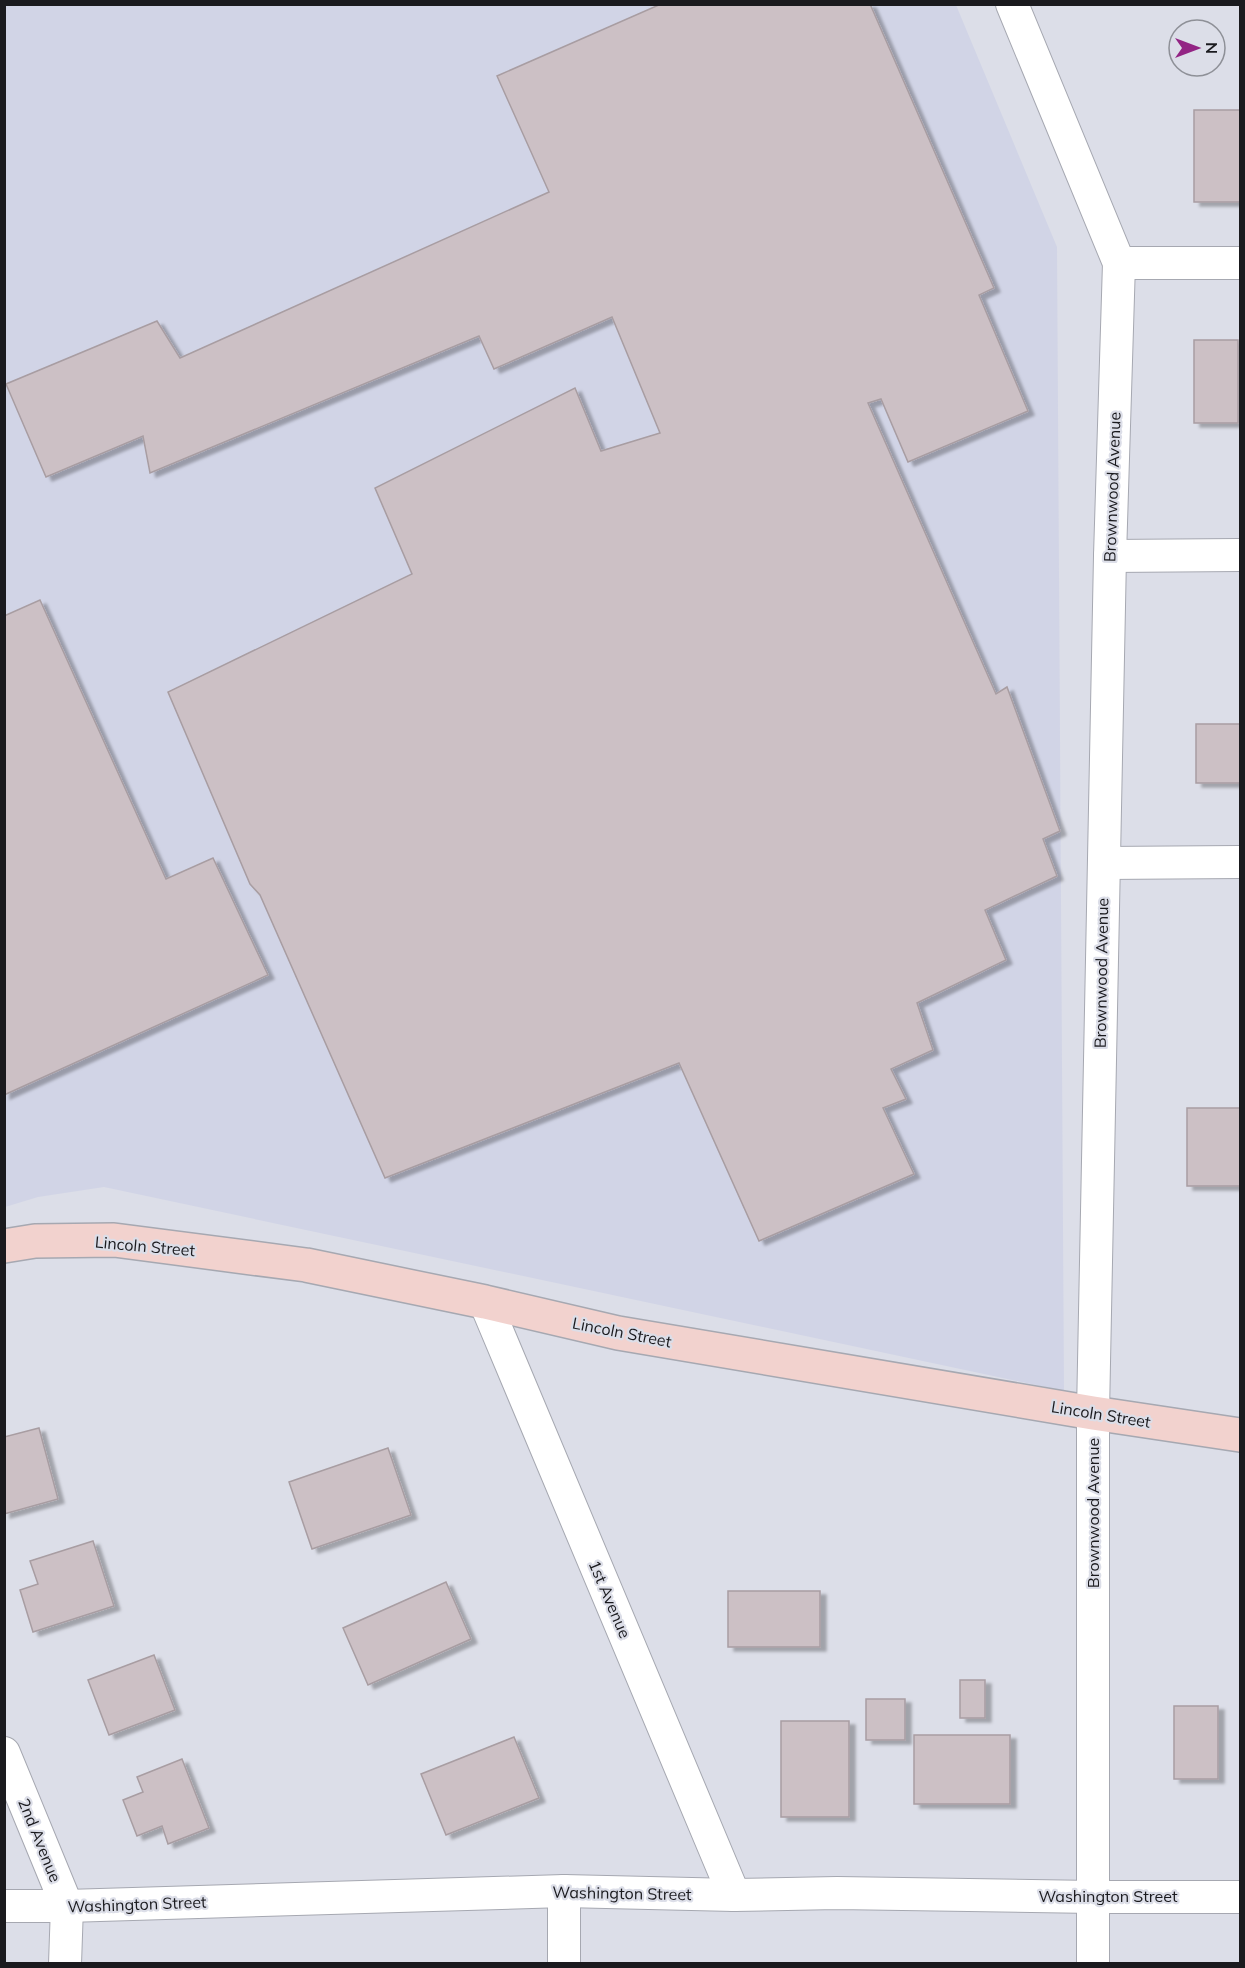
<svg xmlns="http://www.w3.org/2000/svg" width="1245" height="1968" viewBox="0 0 1245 1968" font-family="Mulish,sans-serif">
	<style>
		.built { fill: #d1d4e6 }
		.building { fill: #ccc0c5; stroke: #a89da2; stroke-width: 1.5; filter: url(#shadow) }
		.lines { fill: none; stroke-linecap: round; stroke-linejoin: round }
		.street-casing { stroke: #a6a8b1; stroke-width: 34 }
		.secondary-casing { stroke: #a6a8b1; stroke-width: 36 }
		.street { stroke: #fff; stroke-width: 32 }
		.secondary { stroke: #f2d2ce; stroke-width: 33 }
		.labels { text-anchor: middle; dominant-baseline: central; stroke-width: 4.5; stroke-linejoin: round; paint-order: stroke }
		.street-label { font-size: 16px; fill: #1a1a1e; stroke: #dcdee8 }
	</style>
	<defs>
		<filter id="shadow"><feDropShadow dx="6" dy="4" stdDeviation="1.5" flood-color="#0004"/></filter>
	</defs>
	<rect width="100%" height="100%" fill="#dcdee8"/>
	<polygon class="built" points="5,5 956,5 1057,247 1064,1391 104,1187 38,1197 5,1207"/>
	<g class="building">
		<polygon points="661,4 870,4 994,288 979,295 1028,411 908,462 881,399 868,403 996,694 1007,687 1060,831 1043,839 1057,876 985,910 1006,960 917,1003 933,1050 891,1069 906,1099 883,1108 914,1174 759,1241 679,1063 385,1178 260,895 250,884 168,692 412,574 375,488 575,388 601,451 660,433 612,317 494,369 479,336 150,473 143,436 46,477 6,384 157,321 180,358 549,192 497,76"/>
		<rect x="1194" y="110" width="46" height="92"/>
		<rect x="1194" y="340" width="44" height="83"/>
		<polygon points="40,600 166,879 213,858 268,975 4,1095 4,616"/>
		<rect x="1196" y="724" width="44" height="59"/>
		<rect x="1187" y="1108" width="53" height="78"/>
		<polygon points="39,1428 58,1499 4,1514 4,1437"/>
		<polygon points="388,1448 411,1515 312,1549 289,1482"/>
		<polygon points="93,1541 114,1606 33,1632 20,1590 38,1584 30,1561"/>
		<polygon points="446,1582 471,1639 368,1685 343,1628"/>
		<rect x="728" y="1591" width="92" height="56"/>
		<polygon points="154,1655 175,1710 109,1735 88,1680"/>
		<rect x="960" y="1680" width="25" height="38"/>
		<rect x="866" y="1699" width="39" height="41"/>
		<rect x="1174" y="1706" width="44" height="73"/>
		<rect x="781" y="1721" width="68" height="96"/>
		<rect x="914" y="1735" width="96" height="69"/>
		<polygon points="514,1737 539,1798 446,1835 421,1774"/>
		<polygon points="182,1759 209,1828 168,1844 162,1826 137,1836 123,1800 143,1792 137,1777"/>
	</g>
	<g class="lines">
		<g class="street-casing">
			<g id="street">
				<polyline points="1012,4 1119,263 1110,556 1093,1413 1093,1964"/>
				<polyline points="1119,263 1240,263"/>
				<polyline points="1110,556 1240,555"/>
				<polyline points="1104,863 1240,862"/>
				<polyline points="485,1302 734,1895"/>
				<polyline points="4,1753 67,1906 65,1964"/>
				<polyline points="4,1906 67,1906 564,1891 734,1895 837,1893 1094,1897 1240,1897"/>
				<polyline points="564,1964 564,1891"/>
			</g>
		</g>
		<g class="secondary-casing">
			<polyline id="secondary" points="4,1246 35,1241 114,1240 306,1265 485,1302 618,1333 1093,1413 1240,1435"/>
		</g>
		<use href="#street" class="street"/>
		<use href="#secondary" class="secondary"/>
	</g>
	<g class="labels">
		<g class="street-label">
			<text transform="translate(1112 487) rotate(-88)">Brownwood Avenue</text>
			<text transform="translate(1101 973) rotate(-89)">Brownwood Avenue</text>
			<text transform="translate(145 1246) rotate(5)">Lincoln Street</text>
			<text transform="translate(622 1332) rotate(11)">Lincoln Street</text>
			<text transform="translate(1101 1414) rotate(9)">Lincoln Street</text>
			<text transform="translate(1093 1513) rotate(-90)">Brownwood Avenue</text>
			<text transform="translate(610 1599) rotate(67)">1st Avenue</text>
			<text transform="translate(40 1840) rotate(68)">2nd Avenue</text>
			<text transform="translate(622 1893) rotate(1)">Washington Street</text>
			<text x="1108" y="1896">Washington Street</text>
			<text transform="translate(137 1904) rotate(-2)">Washington Street</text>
		</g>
	</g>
	<rect width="1245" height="1968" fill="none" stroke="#1a1a1e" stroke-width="12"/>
	<g transform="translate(1197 48) rotate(90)"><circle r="28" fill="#dcdee8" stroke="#8e9097" stroke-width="1.5"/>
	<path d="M0-4.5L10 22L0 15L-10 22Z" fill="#932484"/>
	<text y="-9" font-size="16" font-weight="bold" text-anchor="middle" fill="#1a1a1e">N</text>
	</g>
</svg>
